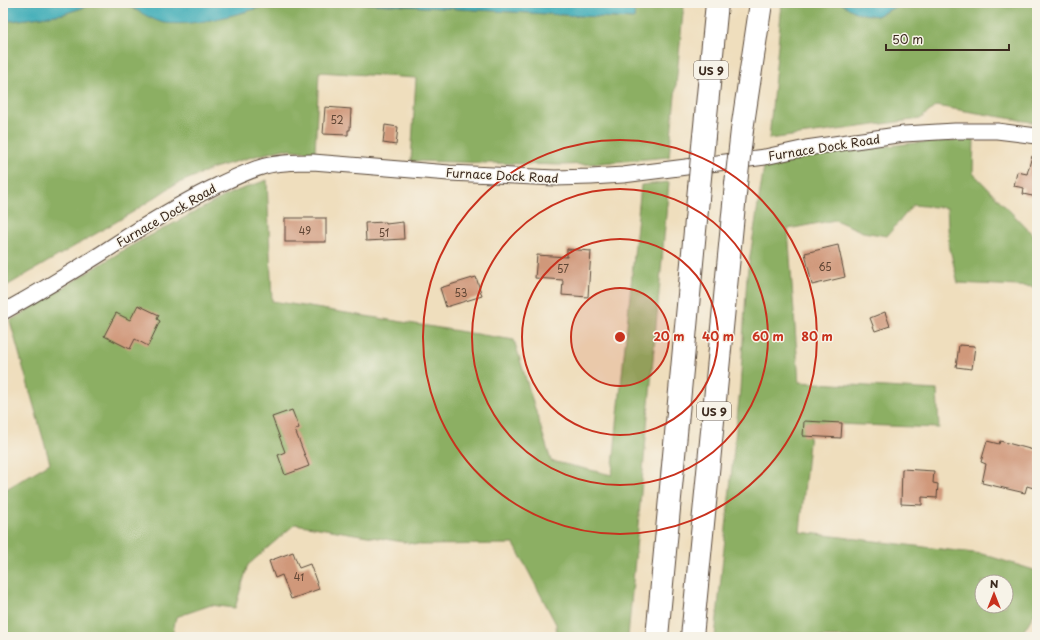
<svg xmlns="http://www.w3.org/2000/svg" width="1040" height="640" viewBox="0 0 1040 640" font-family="'Playpen Sans',sans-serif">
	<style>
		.forest { fill: #8caf63; stroke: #646c40; fill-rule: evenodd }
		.water { fill: #39aab6; stroke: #3a6a6a }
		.building { fill: #d0987a }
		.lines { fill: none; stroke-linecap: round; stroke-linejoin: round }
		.street-casing { stroke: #564536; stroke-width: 17 }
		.highway-casing { stroke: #564536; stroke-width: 24 }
		.street { stroke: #fff; stroke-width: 15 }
		.highway { stroke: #fff; stroke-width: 22 }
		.highway-bridge-casing { stroke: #564536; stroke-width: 24; stroke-linecap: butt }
		.highway-bridge { stroke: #fff; stroke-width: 22 }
		.ring { fill: none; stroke: #c8321e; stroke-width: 2 }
		.labels { text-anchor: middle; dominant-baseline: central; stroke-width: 3; stroke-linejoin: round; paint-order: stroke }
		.number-label { font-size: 10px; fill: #604635 }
		.shield { fill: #f7f3e8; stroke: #73665b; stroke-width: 1 }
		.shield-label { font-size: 11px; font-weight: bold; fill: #3b2a1e }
		.street-label { font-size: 12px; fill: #3b2a1e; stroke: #f7f3e8 }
		.centre { fill: #c8321e; stroke: #f7f3e8; stroke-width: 2 }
		.ring-label { font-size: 12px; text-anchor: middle; font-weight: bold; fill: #c8321e; stroke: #f7f3e8; stroke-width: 3; stroke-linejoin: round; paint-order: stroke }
	</style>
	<rect width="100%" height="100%" fill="#f7f3e8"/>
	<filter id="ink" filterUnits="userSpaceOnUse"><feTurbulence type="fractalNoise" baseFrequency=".025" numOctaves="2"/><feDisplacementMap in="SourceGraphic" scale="8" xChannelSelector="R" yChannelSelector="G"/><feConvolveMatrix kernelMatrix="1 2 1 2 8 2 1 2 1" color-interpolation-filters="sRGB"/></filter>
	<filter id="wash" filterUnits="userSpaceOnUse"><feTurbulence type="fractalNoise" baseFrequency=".012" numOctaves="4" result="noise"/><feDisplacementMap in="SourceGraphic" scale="16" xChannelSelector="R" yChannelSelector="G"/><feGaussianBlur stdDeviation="0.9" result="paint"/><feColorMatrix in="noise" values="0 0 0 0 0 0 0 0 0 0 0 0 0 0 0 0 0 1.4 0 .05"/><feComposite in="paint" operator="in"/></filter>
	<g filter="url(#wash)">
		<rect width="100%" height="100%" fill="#efdebd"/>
		<g class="forest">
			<polygon points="98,3 124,3 135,10 195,22 241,13 276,3 356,3 634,19 635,3 684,3 669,157 590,164 563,165 411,161 416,78 319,72 315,153 285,149 252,157 214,168 172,186 133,212 3,288 3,18 12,21 63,14"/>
			<polygon points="782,3 842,3 842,4 877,16 903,3 1037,3 1037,123 936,106 920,119 769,139"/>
			<path d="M 974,139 L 973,173 L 1037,239 L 1037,287 L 958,283 L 949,245 L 947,208 L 913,205 L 887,236 L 863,232 L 835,220 L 788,229 L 799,382 L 937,390 L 939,428 L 811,423 L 800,532 L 982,554 L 1037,571 L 1037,609 L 1020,637 L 715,637 L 740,389 L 747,276 L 764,166 L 846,151 L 914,143 ZM 982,582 L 1006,582 L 1006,606 L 982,606 Z"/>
			<polygon points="267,180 272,301 514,340 551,461 612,475 641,185 669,182 628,637 557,637 556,624 514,544 421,545 295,524 248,565 235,608 211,605 176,617 172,637 3,637 3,491 50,463 10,321 127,248 231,193"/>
		</g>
		<g class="water">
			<polygon points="3,3 98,3 63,14 11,21 3,18"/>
			<path d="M 124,3 L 276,3 C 243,12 199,27 165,23 C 155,22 133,8 124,3 Z"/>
			<polygon points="356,3 635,3 634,19"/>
			<polygon points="842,3 903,3 877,16 857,13 842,4"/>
		</g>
		<g id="blocks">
			<g class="building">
				<polygon points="325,107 351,109 350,130 348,130 348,135 323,134"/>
				<polygon points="385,125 398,127 396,145 383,143"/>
				<polygon points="1032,156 1037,157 1037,197 1023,194 1024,188 1014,186 1017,172 1027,174"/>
				<rect x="285" y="218" width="41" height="24"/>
				<polygon points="386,222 386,224 403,222 404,239 366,241 365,223"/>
				<polygon points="838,245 845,277 812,285 805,253"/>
				<polygon points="567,249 591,251 588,297 562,295 563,280 535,278 537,255 567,257"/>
				<polygon points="476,277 482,296 446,307 440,288"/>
				<polygon points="138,305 159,315 157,319 160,321 148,346 135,339 130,349 104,336 116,313 130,320"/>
				<polygon points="885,312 890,326 875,331 870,318"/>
				<polygon points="959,345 975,346 972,369 956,367"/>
				<polygon points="292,410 299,428 295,430 309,466 285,475 278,455 285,452 272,417"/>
				<polygon points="804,421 842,423 841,438 803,436"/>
				<polygon points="987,441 999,444 1000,441 1037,451 1037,489 1027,486 1025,493 982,483 986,464 981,462"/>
				<polygon points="902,469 934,471 933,483 938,484 937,498 922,497 922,505 901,504"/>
				<polygon points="293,552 299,568 310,564 319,589 291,599 282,575 275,578 269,561"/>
			</g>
		</g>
	</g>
	<g filter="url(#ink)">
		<use href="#blocks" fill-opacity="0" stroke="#564536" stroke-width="1"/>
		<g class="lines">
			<g class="street-casing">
				<path id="street" d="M 3,312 C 37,293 69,274 102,253 C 137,230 173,207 212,188 C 229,180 247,171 265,166 C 281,162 297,162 313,162 L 449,173 L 555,178 L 591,177 L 623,175 L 765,157 L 806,148 L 904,134 L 955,131 L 997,131 L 1037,136"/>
			</g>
			<g class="highway-casing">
				<g id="highway">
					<polyline points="742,130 761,3"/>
					<polyline points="704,136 717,3"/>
					<polyline points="657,637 699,188"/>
					<polyline points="692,637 736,184"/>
				</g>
			</g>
			<use href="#street" class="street"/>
			<use href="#highway" class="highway"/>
			<g class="highway-bridge-casing">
				<g id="highway-bridge">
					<polyline points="736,184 742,130"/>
					<polyline points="699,188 704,136"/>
				</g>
			</g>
			<use href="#highway-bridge" class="highway-bridge"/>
		</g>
	</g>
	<circle cx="620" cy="337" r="49" fill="#c8321e" fill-opacity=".12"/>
	<g class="ring">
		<circle cx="620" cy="337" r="49"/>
		<circle cx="620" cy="337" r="98"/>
		<circle cx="620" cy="337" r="148"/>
		<circle cx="620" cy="337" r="197"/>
	</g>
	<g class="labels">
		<g class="number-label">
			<text x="337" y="119">52</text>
			<text x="305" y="230">49</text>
			<text x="384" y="232">51</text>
			<text x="825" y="266">65</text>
			<text x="563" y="268">57</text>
			<text x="461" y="292">53</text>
			<text x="299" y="576">41</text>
		</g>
		<g class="shield">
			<rect x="694" y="61" width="34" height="18" rx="3"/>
			<rect x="697" y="402" width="34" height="18" rx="3"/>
		</g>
		<g class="shield-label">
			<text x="711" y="70">US 9</text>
			<text x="714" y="411">US 9</text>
		</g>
		<g class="street-label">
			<text transform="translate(824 147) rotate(-9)">Furnace Dock Road</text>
			<text transform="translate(502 175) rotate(3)">Furnace Dock Road</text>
			<text transform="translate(166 215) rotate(-30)">Furnace Dock Road</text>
		</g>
	</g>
	<circle cx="620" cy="337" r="6" class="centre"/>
	<g class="ring-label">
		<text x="669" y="341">20 m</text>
		<text x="718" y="341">40 m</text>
		<text x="768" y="341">60 m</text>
		<text x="817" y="341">80 m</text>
	</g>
	<rect width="1040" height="640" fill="none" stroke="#f7f3e8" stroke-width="16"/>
	<g transform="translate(994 594)"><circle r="19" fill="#f7f3e8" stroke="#aca397"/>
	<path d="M0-3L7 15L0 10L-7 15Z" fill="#c8321e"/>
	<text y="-6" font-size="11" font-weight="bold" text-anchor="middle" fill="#3b2a1e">N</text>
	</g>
	<path d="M886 44v6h123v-6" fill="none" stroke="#3b2a1e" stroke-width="2"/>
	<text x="892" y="44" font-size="12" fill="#3b2a1e" stroke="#f7f3e8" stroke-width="3" paint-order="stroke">50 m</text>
</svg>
